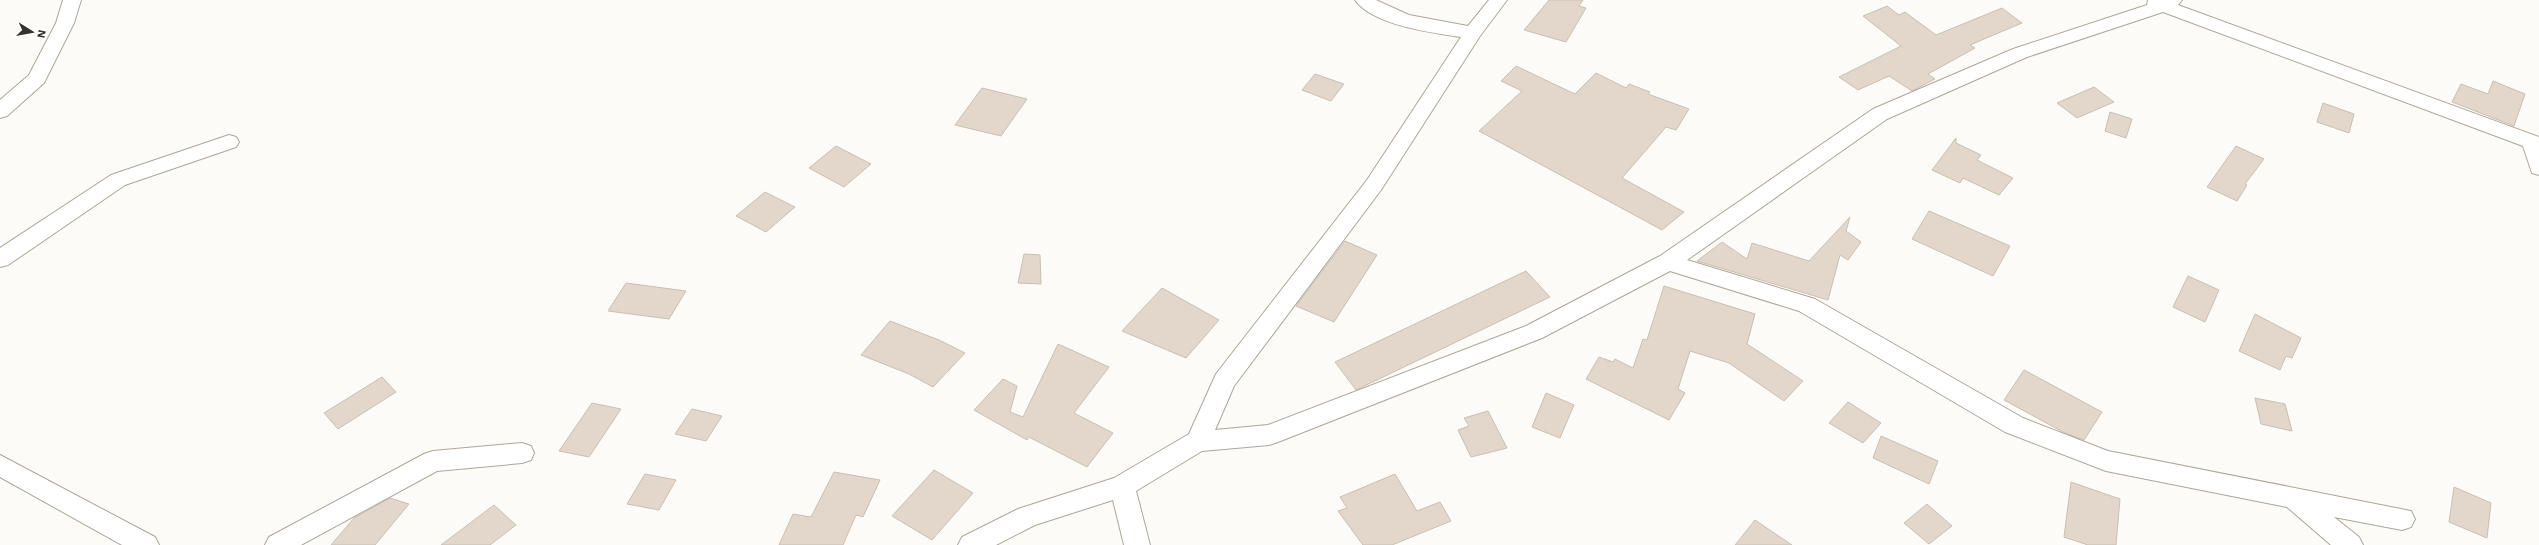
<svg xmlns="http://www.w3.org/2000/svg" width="2539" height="545" viewBox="0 0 2539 545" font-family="'Work Sans',sans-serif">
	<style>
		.building { fill: #e2d7ca; stroke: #c9bfb2 }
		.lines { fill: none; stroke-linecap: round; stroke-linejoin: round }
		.minor-casing { stroke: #afa598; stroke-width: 2 }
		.minor { fill: #fff; fill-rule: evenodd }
	</style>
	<rect width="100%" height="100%" fill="#fdfbf8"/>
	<g class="building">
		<polygon points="1549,0 1583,0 1579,6 1586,8 1566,42 1524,30"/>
		<polygon points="1887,6 1899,15 1905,12 1936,35 2002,8 2022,23 1970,45 1975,48 1928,74 1935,79 1912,91 1889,76 1858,90 1839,77 1901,46 1863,16"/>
		<polygon points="1516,66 1575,94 1596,73 1626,88 1629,84 1650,92 1648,94 1689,109 1676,130 1666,127 1622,178 1684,212 1662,230 1479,131 1522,91 1501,81"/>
		<polygon points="1315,74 1344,84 1331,101 1302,90"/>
		<polygon points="2493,81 2525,94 2514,126 2452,102 2461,84 2488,94"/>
		<polygon points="2094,87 2114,102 2077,118 2057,103"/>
		<polygon points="982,88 1027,99 1001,136 955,125"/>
		<polygon points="2323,103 2354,114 2349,133 2317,122"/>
		<polygon points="2110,112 2132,119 2126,138 2105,131"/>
		<polygon points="1956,138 1956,143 1981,155 1977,160 2013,178 1999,195 1963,178 1960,183 1932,170"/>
		<polygon points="836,146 871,164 844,187 809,168"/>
		<polygon points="2236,146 2264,159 2245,184 2247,185 2237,201 2207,187"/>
		<polygon points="765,192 795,207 766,232 736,216"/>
		<polygon points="1929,211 2010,246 1993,276 1912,239"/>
		<polygon points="1850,217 1846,231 1861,242 1848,260 1840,255 1828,300 1697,261 1722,242 1747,259 1752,243 1809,261"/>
		<polygon points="1345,241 1377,255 1334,322 1296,306"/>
		<polygon points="1024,254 1040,255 1041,284 1018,283"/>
		<polygon points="1526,271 1550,297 1356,390 1335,362"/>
		<polygon points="2188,276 2219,290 2205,322 2173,307"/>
		<polygon points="626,283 686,291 669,319 608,311"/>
		<polygon points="1664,286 1755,314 1747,344 1803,381 1784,401 1729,363 1690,351 1678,389 1685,393 1669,420 1586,379 1599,357 1613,362 1615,359 1633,368 1643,339 1647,340"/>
		<polygon points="1162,288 1219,320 1186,358 1122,331"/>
		<polygon points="2255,314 2301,338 2292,358 2286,356 2280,370 2239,351"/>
		<polygon points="890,321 939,340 965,353 933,387 909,374 861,355"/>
		<polygon points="1058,344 1109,367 1074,413 1113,433 1087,467 1029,437 1027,440 974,410 1003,379 1017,386 1010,412 1023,417"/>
		<polygon points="2024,370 2102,412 2084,440 2063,432 2004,400"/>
		<polygon points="382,377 396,392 338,429 324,413"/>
		<polygon points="1546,393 1574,405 1560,438 1532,427"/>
		<polygon points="2255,398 2285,404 2292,431 2261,424"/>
		<polygon points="1848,402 1881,423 1863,443 1829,423"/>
		<polygon points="592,403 621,409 589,457 559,451"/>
		<polygon points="692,409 722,416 706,441 675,434"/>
		<polygon points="1488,411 1507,448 1471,457 1458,430 1469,426 1464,418"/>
		<polygon points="1881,436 1938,461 1929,484 1873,458"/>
		<polygon points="934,470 973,493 932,540 892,516"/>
		<polygon points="834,472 880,480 863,517 856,515 843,545 779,545 793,514 811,517"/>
		<polygon points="645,474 676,480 659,510 627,504"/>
		<polygon points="1395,474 1417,511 1440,502 1451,521 1392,545 1363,545 1338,511 1347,508 1340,497"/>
		<polygon points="2071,482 2120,499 2116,545 2088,545 2064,537"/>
		<polygon points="2454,487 2491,503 2487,538 2449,522"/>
		<polygon points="390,498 409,504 375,545 331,545 354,518"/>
		<polygon points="1927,504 1952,526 1929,544 1904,523"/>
		<polygon points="494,505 516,525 490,545 441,545"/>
		<polygon points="1755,520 1792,545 1735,545"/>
	</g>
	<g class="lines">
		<g class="minor-casing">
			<g id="minor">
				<polygon points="63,0 81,0 74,23 44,83 7,116 0,118 0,100 29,75 56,23"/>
				<path d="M 1355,0 L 1376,0 L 1409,15 L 1468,26 L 1489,0 L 1507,0 L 1480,36 L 1381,190 L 1234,386 L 1215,430 L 1268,425 L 1526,326 L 1660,256 L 1873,109 L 2013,49 L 2147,5 L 2148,0 L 2182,0 L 2178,5 L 2539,137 L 2539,175 L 2532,173 L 2523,146 L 2163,12 L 2027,57 L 1887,119 L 1687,260 L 1815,299 L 2023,418 L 2108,451 L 2411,511 L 2415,519 L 2411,527 L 2402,530 L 2334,517 L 2359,537 L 2363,545 L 2331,545 L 2287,507 L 2106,471 L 2005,432 L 1799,311 L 1670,271 L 1542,338 L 1278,442 L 1269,445 L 1202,451 L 1136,491 L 1150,545 L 1124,545 L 1113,500 L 1035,525 L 996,545 L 958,545 L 962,537 L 1018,509 L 1114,478 L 1189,434 L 1216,374 L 1367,180 L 1461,37 C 1433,33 1372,25 1355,0 Z"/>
				<polygon points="229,135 236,137 239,142 236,147 125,185 8,265 0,267 0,248 111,175"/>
				<polygon points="522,443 531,446 534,453 531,460 522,463 437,471 301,545 265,545 269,537 424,454 433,451"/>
				<polygon points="0,455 155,537 159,545 122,545 0,477"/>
			</g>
		</g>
		<use href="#minor" class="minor"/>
	</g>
	<g transform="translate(32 32) rotate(101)" stroke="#ffffff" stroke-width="3" paint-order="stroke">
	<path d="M0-3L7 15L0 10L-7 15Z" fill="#36322d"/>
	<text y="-6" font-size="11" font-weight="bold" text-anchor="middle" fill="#36322d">N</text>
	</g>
</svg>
